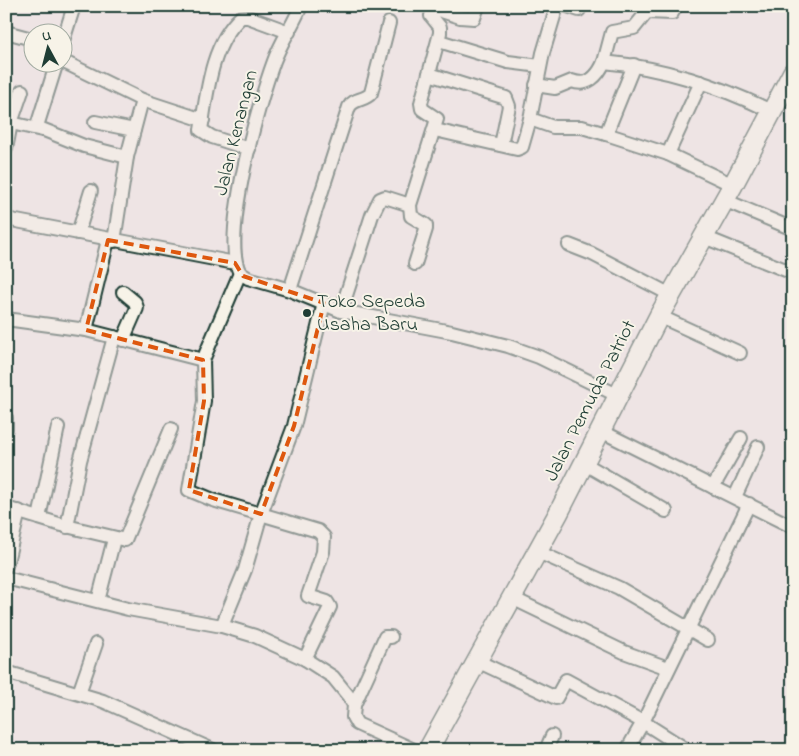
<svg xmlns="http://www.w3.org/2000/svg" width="799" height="756" viewBox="0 0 799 756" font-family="'Indie Flower',sans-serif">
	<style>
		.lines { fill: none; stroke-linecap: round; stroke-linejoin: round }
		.minor-casing { stroke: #1f3d34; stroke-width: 16 }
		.primary-casing { stroke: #1f3d34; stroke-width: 22 }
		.minor { stroke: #f7f3e8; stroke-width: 12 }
		.primary { stroke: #f7f3e8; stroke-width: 19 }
		.marked { fill: none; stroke: #de580e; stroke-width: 4; stroke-dasharray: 10 6; stroke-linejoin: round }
		.poi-dot { fill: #1f3d34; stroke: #f7f3e8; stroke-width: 2 }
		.labels { text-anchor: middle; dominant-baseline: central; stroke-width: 4; stroke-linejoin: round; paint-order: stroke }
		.street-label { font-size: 20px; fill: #1f3d34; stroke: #f7f3e8 }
		.poi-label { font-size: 20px; fill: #1f3d34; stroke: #f7f3e8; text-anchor: start }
	</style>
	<rect width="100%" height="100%" fill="#eee4e4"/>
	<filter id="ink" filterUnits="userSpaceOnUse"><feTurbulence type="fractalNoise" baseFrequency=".02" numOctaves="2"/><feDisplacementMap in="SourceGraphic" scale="10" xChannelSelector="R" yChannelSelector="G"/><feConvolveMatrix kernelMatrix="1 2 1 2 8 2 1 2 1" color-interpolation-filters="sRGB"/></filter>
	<g filter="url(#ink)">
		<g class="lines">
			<g class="minor-casing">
				<g id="minor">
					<polyline points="567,6 579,10 580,6"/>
					<path d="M 676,6 L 672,13 L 647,12 L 634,28 L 612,32 L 604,62 C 665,68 717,85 771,111"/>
					<polyline points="432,8 460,17 474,18 478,6"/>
					<polyline points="6,32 32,39"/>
					<polyline points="439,41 508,62 540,66"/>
					<polyline points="62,44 74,6"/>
					<polyline points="62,61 142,100 127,157 114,241"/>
					<polyline points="57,62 38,123 39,128 84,146 127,157"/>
					<polyline points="429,74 506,98 509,106 501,145"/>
					<path d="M 536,85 L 555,88 L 572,81 C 587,87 598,76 604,62"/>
					<polyline points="142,100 203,120"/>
					<polyline points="530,119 553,127 582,127 606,134 668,154 733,185"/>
					<polyline points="95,122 134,130"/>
					<polyline points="11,123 42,130"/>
					<polyline points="435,130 517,149 522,147 530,119 543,53 557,6"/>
					<polyline points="606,134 634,65"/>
					<polyline points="6,149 11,123 22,91"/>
					<path d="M 249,149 L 212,137 L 201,130 C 207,93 211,44 241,17 L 248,17 L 289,32"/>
					<polyline points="668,154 701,82"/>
					<polyline points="724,200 793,229"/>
					<polyline points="6,219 235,263"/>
					<polyline points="78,233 91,191"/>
					<polyline points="704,237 793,273"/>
					<polyline points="569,245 592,254 671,295"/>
					<polyline points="415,264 426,229 426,225 411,216 410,205 437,119 422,109 421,103 440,33 440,27 431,16 433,6"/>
					<polyline points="240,273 248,278 290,290 341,311 452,332 508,346 539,357 619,396"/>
					<path d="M 240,273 C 220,238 259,101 274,61 C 281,42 293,25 301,6"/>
					<path d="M 290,290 L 349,107 C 354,98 365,101 371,93 L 389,23"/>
					<polyline points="123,292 135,302 137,308 123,340"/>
					<polyline points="341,311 372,215 380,199 385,197 410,205"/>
					<polyline points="659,316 740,353"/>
					<polyline points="6,319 86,330 203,360 240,273"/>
					<polyline points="86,330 108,240"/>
					<polyline points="203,360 204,401 189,490 213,500 318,531 324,537 323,552 308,596 327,602 330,607 305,659"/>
					<polyline points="6,418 6,429"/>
					<polyline points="601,431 793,527"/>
					<polyline points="585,464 666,511"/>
					<polyline points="713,487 741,438"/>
					<polyline points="735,497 758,447"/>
					<polyline points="6,508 62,525 125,540 171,429"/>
					<polyline points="39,518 58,427"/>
					<polyline points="67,527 80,461 114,337"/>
					<polyline points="538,552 619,588 708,640"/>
					<polyline points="6,566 19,511"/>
					<polyline points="6,578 128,609 222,626 255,636 305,659 333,677 350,698 354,705 353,717 357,724 414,750"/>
					<polyline points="512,598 624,652 668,668"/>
					<polyline points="98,601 114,539"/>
					<polyline points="222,626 245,570 261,514 294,426 324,303"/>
					<polyline points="477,661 556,698 566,680 643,722 687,750"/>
					<polyline points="6,672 103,701 213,750"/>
					<polyline points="79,693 96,644"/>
					<polyline points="354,705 385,637 391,637"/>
					<polyline points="546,750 552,736"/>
					<polyline points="627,750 643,722 749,504"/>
				</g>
			</g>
			<g class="primary-casing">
				<polyline id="primary" points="428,750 558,514 659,316 733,185 793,72"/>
			</g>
			<use href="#minor" class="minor"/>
			<use href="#primary" class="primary"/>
		</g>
	</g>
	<path d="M0 0H799V756H0ZM 108,240 L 235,263 L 243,276 L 324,303 L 294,426 L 261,514 L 189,490 L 204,401 L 203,360 L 86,330 Z" fill="#eee4e4" fill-opacity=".55" fill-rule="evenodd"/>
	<path class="marked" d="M 108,240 L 235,263 L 243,276 L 324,303 L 294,426 L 261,514 L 189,490 L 204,401 L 203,360 L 86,330 Z"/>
	<circle class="poi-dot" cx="307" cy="313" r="5"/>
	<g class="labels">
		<g class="street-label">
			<text transform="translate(237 133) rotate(-76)">Jalan Kenangan</text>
			<text transform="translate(591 401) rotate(-63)">Jalan Pemuda Patriot</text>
		</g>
		<g class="poi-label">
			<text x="317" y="302">Toko Sepeda<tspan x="317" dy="23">Usaha Baru</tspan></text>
		</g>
	</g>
	<rect width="799" height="756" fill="none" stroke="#f7f3e8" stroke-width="25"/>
	<rect x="12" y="12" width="774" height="731" fill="none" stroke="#1f3d34" stroke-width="2" filter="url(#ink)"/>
	<g transform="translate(48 48) rotate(353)"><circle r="24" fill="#f7f3e8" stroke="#a1aaa0"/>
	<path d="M0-4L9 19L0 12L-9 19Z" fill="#1f3d34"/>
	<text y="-8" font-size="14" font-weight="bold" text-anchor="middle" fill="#1f3d34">U</text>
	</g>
</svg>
